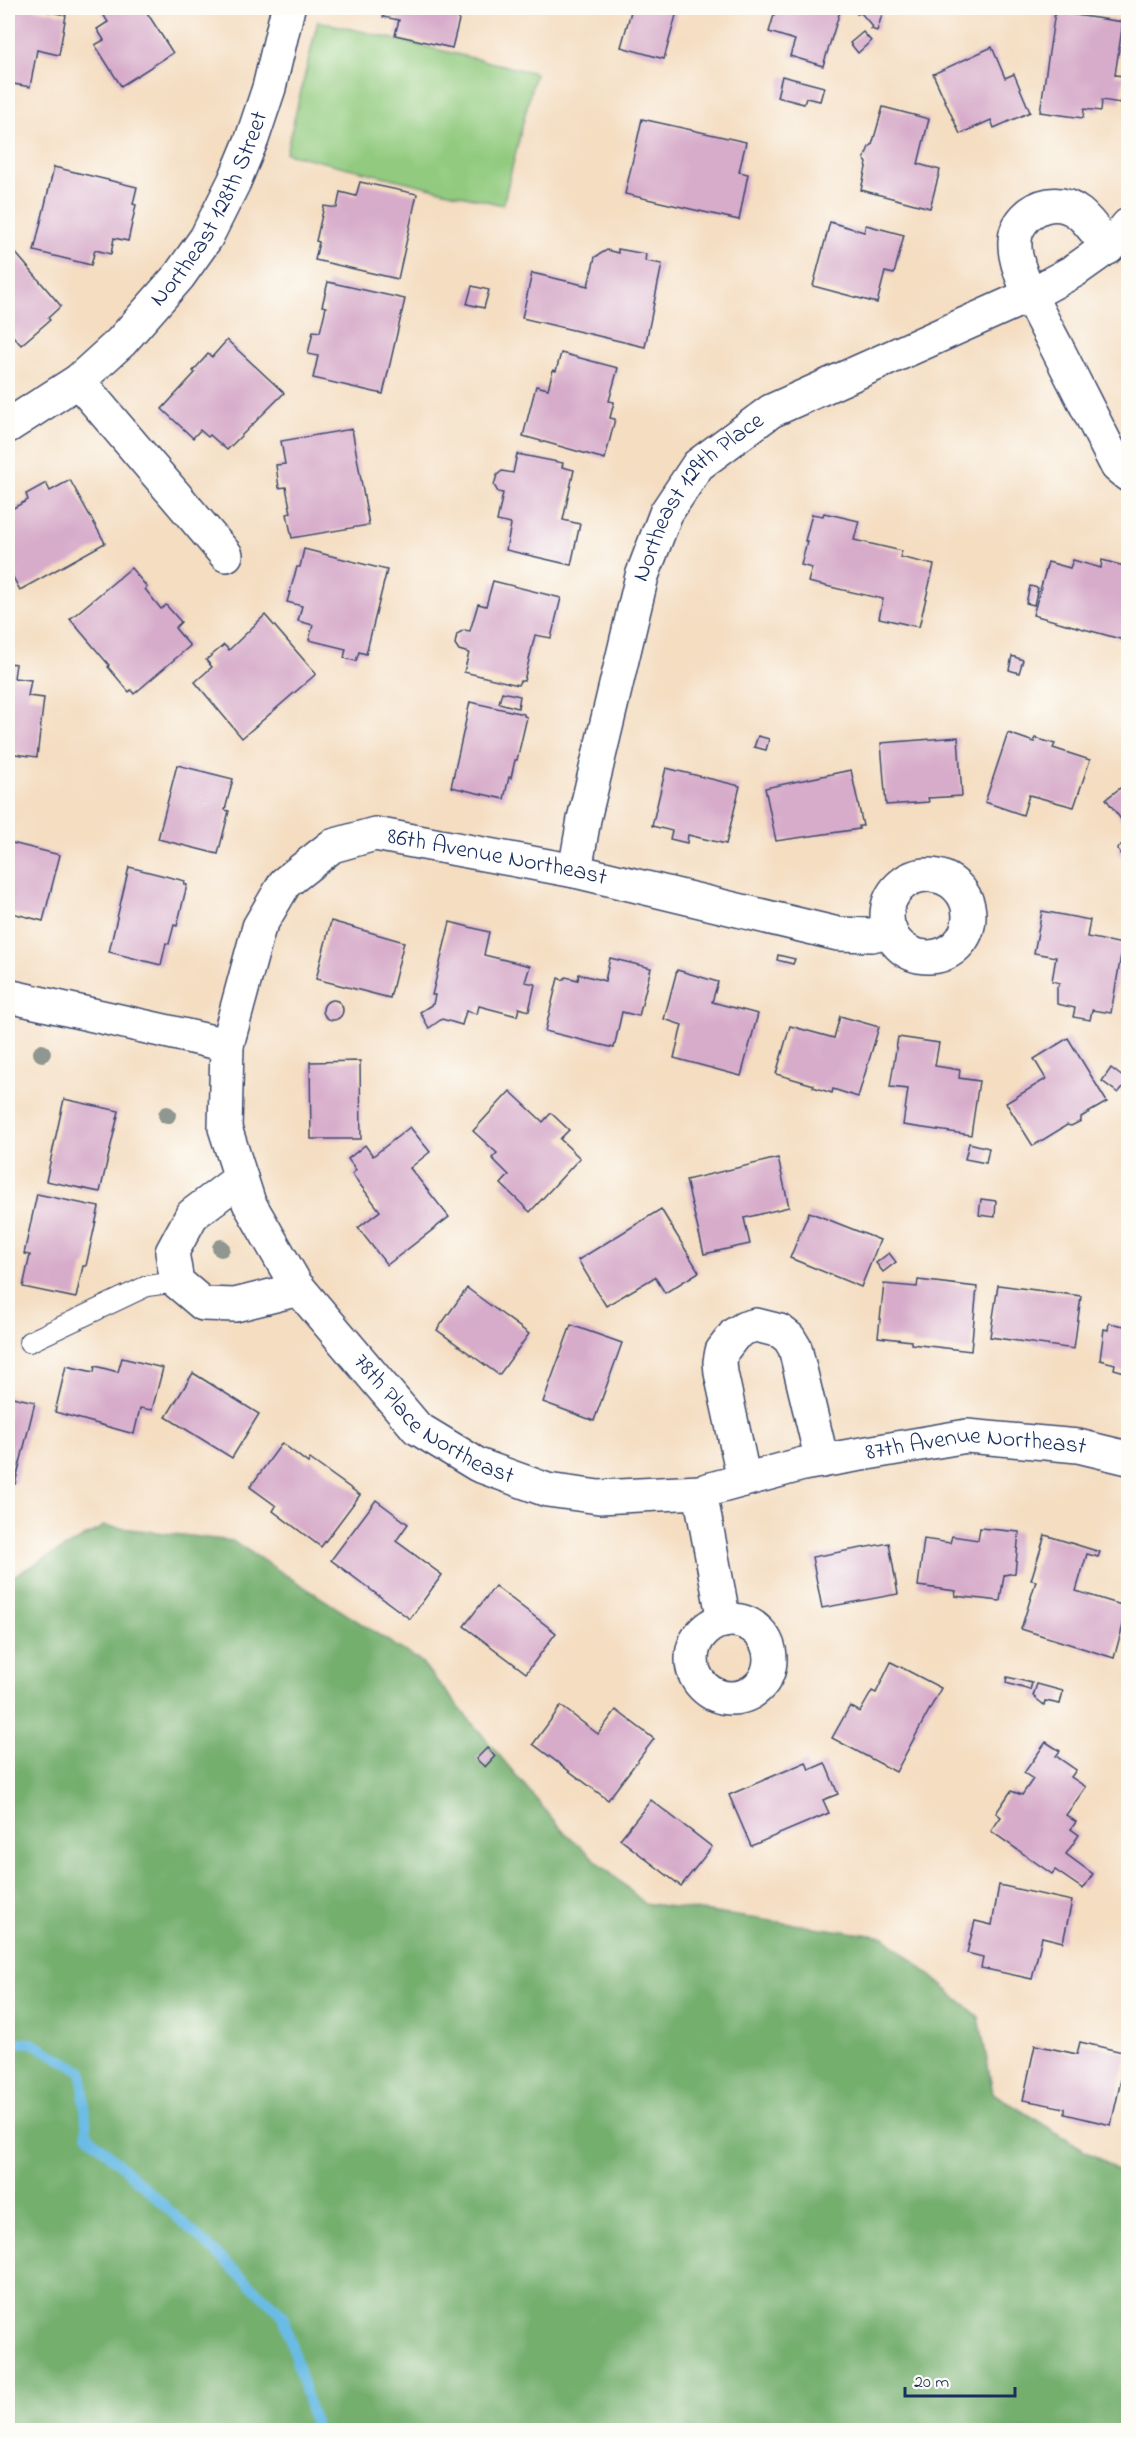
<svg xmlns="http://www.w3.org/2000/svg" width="1136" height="2438" viewBox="0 0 1136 2438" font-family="'Indie Flower',sans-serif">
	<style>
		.green { fill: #92cb7f; stroke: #567d6e; stroke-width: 1.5 }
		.forest { fill: #75af6e; stroke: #486f66; stroke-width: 1.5 }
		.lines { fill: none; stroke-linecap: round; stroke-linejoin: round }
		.stream { stroke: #6bbce7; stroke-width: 10 }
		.building { fill: #d7acca }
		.service-casing { stroke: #3c496d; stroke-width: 22 }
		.minor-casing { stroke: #3c496d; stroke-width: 36 }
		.service { stroke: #fff; stroke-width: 20 }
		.minor { stroke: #fff; stroke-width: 33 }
		.tree { fill: #909790 }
		.labels { text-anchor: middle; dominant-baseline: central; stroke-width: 4.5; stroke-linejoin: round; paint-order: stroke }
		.street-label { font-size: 24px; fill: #1b2f5e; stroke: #fdfcf7 }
	</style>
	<rect width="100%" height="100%" fill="#fdfcf7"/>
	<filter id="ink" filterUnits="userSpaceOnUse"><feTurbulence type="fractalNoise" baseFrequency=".0167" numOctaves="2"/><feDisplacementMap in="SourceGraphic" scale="12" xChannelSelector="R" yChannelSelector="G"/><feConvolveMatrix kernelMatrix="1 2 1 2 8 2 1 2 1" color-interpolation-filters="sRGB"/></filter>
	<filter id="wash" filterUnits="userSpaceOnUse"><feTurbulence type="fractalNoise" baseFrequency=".008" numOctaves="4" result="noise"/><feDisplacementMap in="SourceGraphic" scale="24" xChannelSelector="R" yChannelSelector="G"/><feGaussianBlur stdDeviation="1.35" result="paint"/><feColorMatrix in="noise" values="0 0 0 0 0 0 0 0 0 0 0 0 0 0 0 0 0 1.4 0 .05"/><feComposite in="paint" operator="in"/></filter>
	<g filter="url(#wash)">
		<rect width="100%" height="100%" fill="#f4ddc1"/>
		<polygon class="green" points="318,21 535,73 503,205 286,153"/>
		<polygon class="forest" points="104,1526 233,1541 421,1662 561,1829 644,1903 885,1937 979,2017 993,2093 1128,2177 1128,2430 8,2430 8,1579"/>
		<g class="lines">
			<polyline class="stream" points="8,2042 32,2043 82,2071 87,2134 283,2315 316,2430"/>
		</g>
		<g id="blocks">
			<g class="building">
				<polygon points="12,8 30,8 66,15 59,55 37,50 30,87 8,83 8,12 12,13"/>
				<polygon points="99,8 144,8 173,53 121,86 95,45 104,40 97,29 108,22"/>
				<polygon points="385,8 462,8 452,48 395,35 399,20 383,17"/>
				<polygon points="632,8 678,8 664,59 621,47"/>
				<polygon points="776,8 841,8 823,66 790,56 795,40 769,32"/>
				<polygon points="858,8 884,8 877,31 871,29 873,27 861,13 857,14"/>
				<polygon points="1055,12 1123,22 1115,75 1124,76 1120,103 1102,100 1101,111 1084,109 1083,118 1040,112"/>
				<polygon points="863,32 871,41 858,53 850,43"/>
				<polygon points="992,47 1005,78 1014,74 1030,112 994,128 991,120 960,134 933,74"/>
				<polygon points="782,76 824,87 820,101 806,98 804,104 777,97"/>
				<polygon points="883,107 929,119 918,164 940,170 930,208 861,190 867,163 864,159 869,147 872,145"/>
				<polygon points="642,119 746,142 739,172 748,174 739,220 625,194"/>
				<polygon points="54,167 137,187 133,204 136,205 128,241 114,238 111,254 95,250 91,265 34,251"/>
				<polygon points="360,182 417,194 398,279 315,260 319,242 316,241 324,206 337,208 340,192 356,196"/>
				<polygon points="830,222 864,232 866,225 904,235 894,274 885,272 877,303 813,286"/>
				<polygon points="8,244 61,306 48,318 50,320 21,345 12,335 8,339"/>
				<polygon points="618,249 646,254 645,261 662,264 645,347 522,318 532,273 588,286 595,257 607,250 618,253"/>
				<polygon points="328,282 405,299 383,394 313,378 318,356 308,354 313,331 320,332 326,307 322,306"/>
				<polygon points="472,286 489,290 484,308 467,304"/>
				<polygon points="227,340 284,393 227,450 210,435 208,437 200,430 193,438 162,409 195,373 193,371 208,354 212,357"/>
				<polygon points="561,353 618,368 609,401 614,402 610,418 615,419 605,459 523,436 536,386 548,389 553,370 556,371"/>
				<polygon points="352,429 369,525 292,538 287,514 291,513 286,487 279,488 276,465 285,464 281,441"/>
				<polygon points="517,454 563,463 562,467 574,470 563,520 580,524 571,565 506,550 511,524 497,521 503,493 498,492 494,485 497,475 502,471 513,473"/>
				<polygon points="70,480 105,543 20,590 8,568 8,511 28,500 26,494 46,483 50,491"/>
				<polygon points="824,513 859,521 854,540 902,551 900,557 934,565 919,627 879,618 883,599 808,582 812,568 801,565 807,541 805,541 812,514 823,516"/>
				<polygon points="304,549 387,570 366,654 359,652 356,661 344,658 346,649 309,640 313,625 298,621 302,606 287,602 297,567 300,567"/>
				<polygon points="1073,560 1101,568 1102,560 1128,567 1128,624 1124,640 1033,615 1048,562 1070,568"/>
				<polygon points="131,568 147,587 145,589 161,609 166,605 181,622 175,628 190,646 134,694 131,690 129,692 108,667 109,665 70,619"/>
				<polygon points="493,581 561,598 551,638 535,635 524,681 520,681 518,685 464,672 469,653 459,650 455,644 457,634 464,630 470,631 478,604 486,606"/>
				<polygon points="1030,586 1038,588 1034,605 1026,603"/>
				<polygon points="265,615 316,674 242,738 195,682 212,667 206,660 224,645 229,650"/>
				<polygon points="1012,656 1023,660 1019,673 1009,670"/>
				<polygon points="8,663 16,664 14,678 31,680 28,696 44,698 37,757 8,753"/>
				<polygon points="502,692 520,696 518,708 499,703"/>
				<polygon points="470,702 524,714 524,716 527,717 517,760 515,760 511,778 509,777 504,799 451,787"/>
				<polygon points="1008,733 1034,742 1035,738 1055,744 1053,748 1090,760 1074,807 1029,795 1023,815 985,802"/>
				<polygon points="758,736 769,739 766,750 754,747"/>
				<polygon points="958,737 962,796 928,798 929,802 886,805 881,743"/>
				<polygon points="177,765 233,779 225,810 229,811 218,854 158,839"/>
				<polygon points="666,768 740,786 726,844 688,835 687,843 670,839 672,831 652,826"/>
				<polygon points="851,770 863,826 859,826 859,829 776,841 765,788"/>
				<polygon points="1128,782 1128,829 1106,799"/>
				<polygon points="1128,840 1128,865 1117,849"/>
				<polygon points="8,842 60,855 43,921 8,912"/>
				<polygon points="129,867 185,881 184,884 187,885 177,926 174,925 169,944 166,943 161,965 109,952"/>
				<polygon points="1042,911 1090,920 1087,937 1123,944 1111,1013 1092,1010 1090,1020 1073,1017 1075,1008 1057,1004 1057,987 1060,983 1052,981 1056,957 1034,953"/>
				<polygon points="331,921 404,942 390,998 316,979"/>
				<polygon points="450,922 489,932 484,955 530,966 525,982 535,984 529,1011 519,1008 517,1016 479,1006 477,1014 466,1011 462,1025 442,1019 429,1028 420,1012 433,1004 435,995 432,995"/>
				<polygon points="778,955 795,959 793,964 777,960"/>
				<polygon points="610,958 651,968 639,1016 622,1012 614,1048 545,1031 558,978 563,980 566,977 578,980 579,974 605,981"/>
				<polygon points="677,970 718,982 712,1002 758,1014 741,1076 674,1058 682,1025 664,1019"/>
				<circle cx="333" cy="1010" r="10"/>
				<polygon points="840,1016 879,1027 858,1097 833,1089 832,1093 813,1087 814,1085 776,1074 790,1026 834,1038"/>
				<polygon points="898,1037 939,1043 935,1066 960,1070 959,1078 979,1081 971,1135 903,1125 908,1089 890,1087"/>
				<polygon points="1068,1038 1107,1102 1081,1117 1081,1121 1071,1126 1067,1125 1033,1146 1006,1103 1046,1079 1034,1059"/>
				<polygon points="360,1061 361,1139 311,1139 310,1062"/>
				<polygon points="1111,1068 1128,1081 1118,1093 1102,1081"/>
				<polygon points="510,1091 543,1122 551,1113 569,1130 560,1139 580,1158 530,1212 501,1184 509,1175 492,1158 497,1153 473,1131"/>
				<polygon points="64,1099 119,1111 100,1192 46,1181"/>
				<polygon points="410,1127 430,1152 410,1168 449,1217 387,1265 358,1228 380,1211 352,1174 356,1170 348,1159 365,1145 373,1156"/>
				<polygon points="969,1143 989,1148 986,1163 965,1159"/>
				<polygon points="778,1158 789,1207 744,1218 750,1244 704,1254 686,1180"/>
				<polygon points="37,1194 99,1207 86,1266 83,1266 76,1298 23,1287 30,1255 24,1254"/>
				<polygon points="981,1199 996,1201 995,1217 979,1215"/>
				<polygon points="661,1209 699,1272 665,1293 655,1277 606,1306 578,1260"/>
				<polygon points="809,1212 880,1240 861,1287 790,1258"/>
				<polygon points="889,1253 896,1262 883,1272 876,1263"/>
				<polygon points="918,1280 977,1287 971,1351 911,1344 911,1341 878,1337 884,1284 917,1287"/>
				<polygon points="998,1285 1081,1296 1074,1349 990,1337"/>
				<polygon points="467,1288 529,1334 499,1375 437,1330"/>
				<polygon points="1126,1320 1128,1320 1128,1373 1114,1369 1115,1364 1100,1360 1104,1329 1108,1330 1109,1323 1124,1326"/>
				<polygon points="571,1325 622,1343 594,1421 543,1402"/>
				<polygon points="122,1358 163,1368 152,1410 140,1408 134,1434 55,1412 66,1366 94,1372 95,1366 118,1372"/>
				<polygon points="193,1373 259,1414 232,1458 166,1417"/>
				<polygon points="8,1396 35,1402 15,1484 8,1482"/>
				<polygon points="282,1443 308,1463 310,1459 360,1495 321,1547 273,1511 276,1506 250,1487"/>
				<polygon points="376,1500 408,1524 396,1541 442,1575 410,1619 331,1560"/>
				<polygon points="980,1528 1019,1532 1015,1573 1004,1575 1000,1601 955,1596 956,1591 918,1586 924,1539 950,1543 952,1536 978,1540"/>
				<polygon points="1045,1535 1100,1552 1098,1557 1087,1554 1076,1591 1128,1607 1114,1658 1021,1629 1036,1581 1031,1580"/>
				<polygon points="889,1543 898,1594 822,1608 812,1557"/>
				<polygon points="495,1586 556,1633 526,1673 464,1626"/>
				<polygon points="891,1662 941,1688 896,1772 832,1738 850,1706 860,1712 872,1691 876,1693"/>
				<polygon points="1007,1677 1032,1683 1030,1690 1006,1683"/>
				<polygon points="1037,1684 1063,1691 1060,1704 1045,1701 1044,1705 1033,1696"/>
				<polygon points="561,1706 598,1734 616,1710 654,1739 608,1800 533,1744"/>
				<polygon points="1046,1742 1060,1751 1056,1756 1076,1770 1071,1777 1086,1787 1066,1815 1076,1822 1071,1829 1079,1835 1066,1854 1093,1874 1083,1889 1055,1870 1052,1874 991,1831 1001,1817 996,1813 1011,1791 1022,1795 1033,1779 1024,1773"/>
				<polygon points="487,1748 495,1756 485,1767 476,1759"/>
				<polygon points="806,1762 809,1770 825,1763 838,1794 823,1800 829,1813 751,1846 729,1795"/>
				<polygon points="651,1800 712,1847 681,1886 620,1839"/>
				<polygon points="999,1885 1072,1901 1063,1942 1042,1937 1032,1979 981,1968 983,1957 967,1953 975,1921 992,1925"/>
				<polygon points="1080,2042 1127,2053 1111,2125 1065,2114 1065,2108 1023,2100 1035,2045 1077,2054"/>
			</g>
		</g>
	</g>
	<g filter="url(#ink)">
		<use href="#blocks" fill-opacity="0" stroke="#3c496d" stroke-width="1.5"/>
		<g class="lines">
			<g class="service-casing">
				<polyline id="service" points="29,1342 147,1286 177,1282"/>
			</g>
			<g class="minor-casing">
				<g id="minor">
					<path d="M 1108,248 C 1093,229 1078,200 1049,205 C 1031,208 1015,224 1015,242 C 1013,271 1044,322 1057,348 C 1077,387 1097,427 1117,466 L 1128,475"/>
					<polyline points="78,381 226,555"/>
					<path id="s1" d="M 8,426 L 78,381 L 121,342 L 179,276 L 206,238 L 234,182 L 252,139 L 269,88 L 288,8"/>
					<path id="s2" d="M 575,871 L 584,819 L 642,576 L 666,513 L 698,465 L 771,411 L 1030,295 L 1074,271 L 1112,244 L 1128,225"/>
					<circle cx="928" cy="916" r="41"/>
					<path id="s3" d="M 8,996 L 227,1045 L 225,1128 L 249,1203 L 296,1285 L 417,1428 L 478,1465 L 547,1490 L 599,1497 L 700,1492 L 803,1464 L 967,1436 L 1078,1446 L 1128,1458"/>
					<path id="s4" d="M 227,1045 L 259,927 L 285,883 L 332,846 L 375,834 L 575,871 L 838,934 L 872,935 L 890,930"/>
					<polyline points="241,1178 192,1215 172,1252 177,1282 203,1304 235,1305 299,1289"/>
					<polyline points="744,1480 721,1373 720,1362 722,1351 735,1334 745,1328 756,1325 780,1331 789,1338 795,1348 822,1461"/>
					<polyline points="700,1492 724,1621"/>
					<circle cx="731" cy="1659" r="39"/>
				</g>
			</g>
			<use href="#service" class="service"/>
			<use href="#minor" class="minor"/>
		</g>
		<g class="tree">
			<circle cx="42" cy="1053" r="9"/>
			<circle cx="167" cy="1115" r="9"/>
			<circle cx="221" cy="1248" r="9"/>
		</g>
	</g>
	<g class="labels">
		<g class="street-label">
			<text stroke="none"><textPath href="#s1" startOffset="303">Northeast 128th Street</textPath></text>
			<text stroke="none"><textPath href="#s2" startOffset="402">Northeast 129th Place</textPath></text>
			<text stroke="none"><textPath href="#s4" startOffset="402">86th Avenue Northeast</textPath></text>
			<text stroke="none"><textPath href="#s3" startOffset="676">78th Place Northeast</textPath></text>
			<text stroke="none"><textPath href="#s3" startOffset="1248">87th Avenue Northeast</textPath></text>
		</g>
	</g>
	<rect width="1136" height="2438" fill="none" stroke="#fdfcf7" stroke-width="30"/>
	<path d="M905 2387v9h110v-9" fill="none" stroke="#1b2f5e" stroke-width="3"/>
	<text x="914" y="2387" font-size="18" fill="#1b2f5e" stroke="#fdfcf7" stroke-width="4.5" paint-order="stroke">20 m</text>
</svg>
